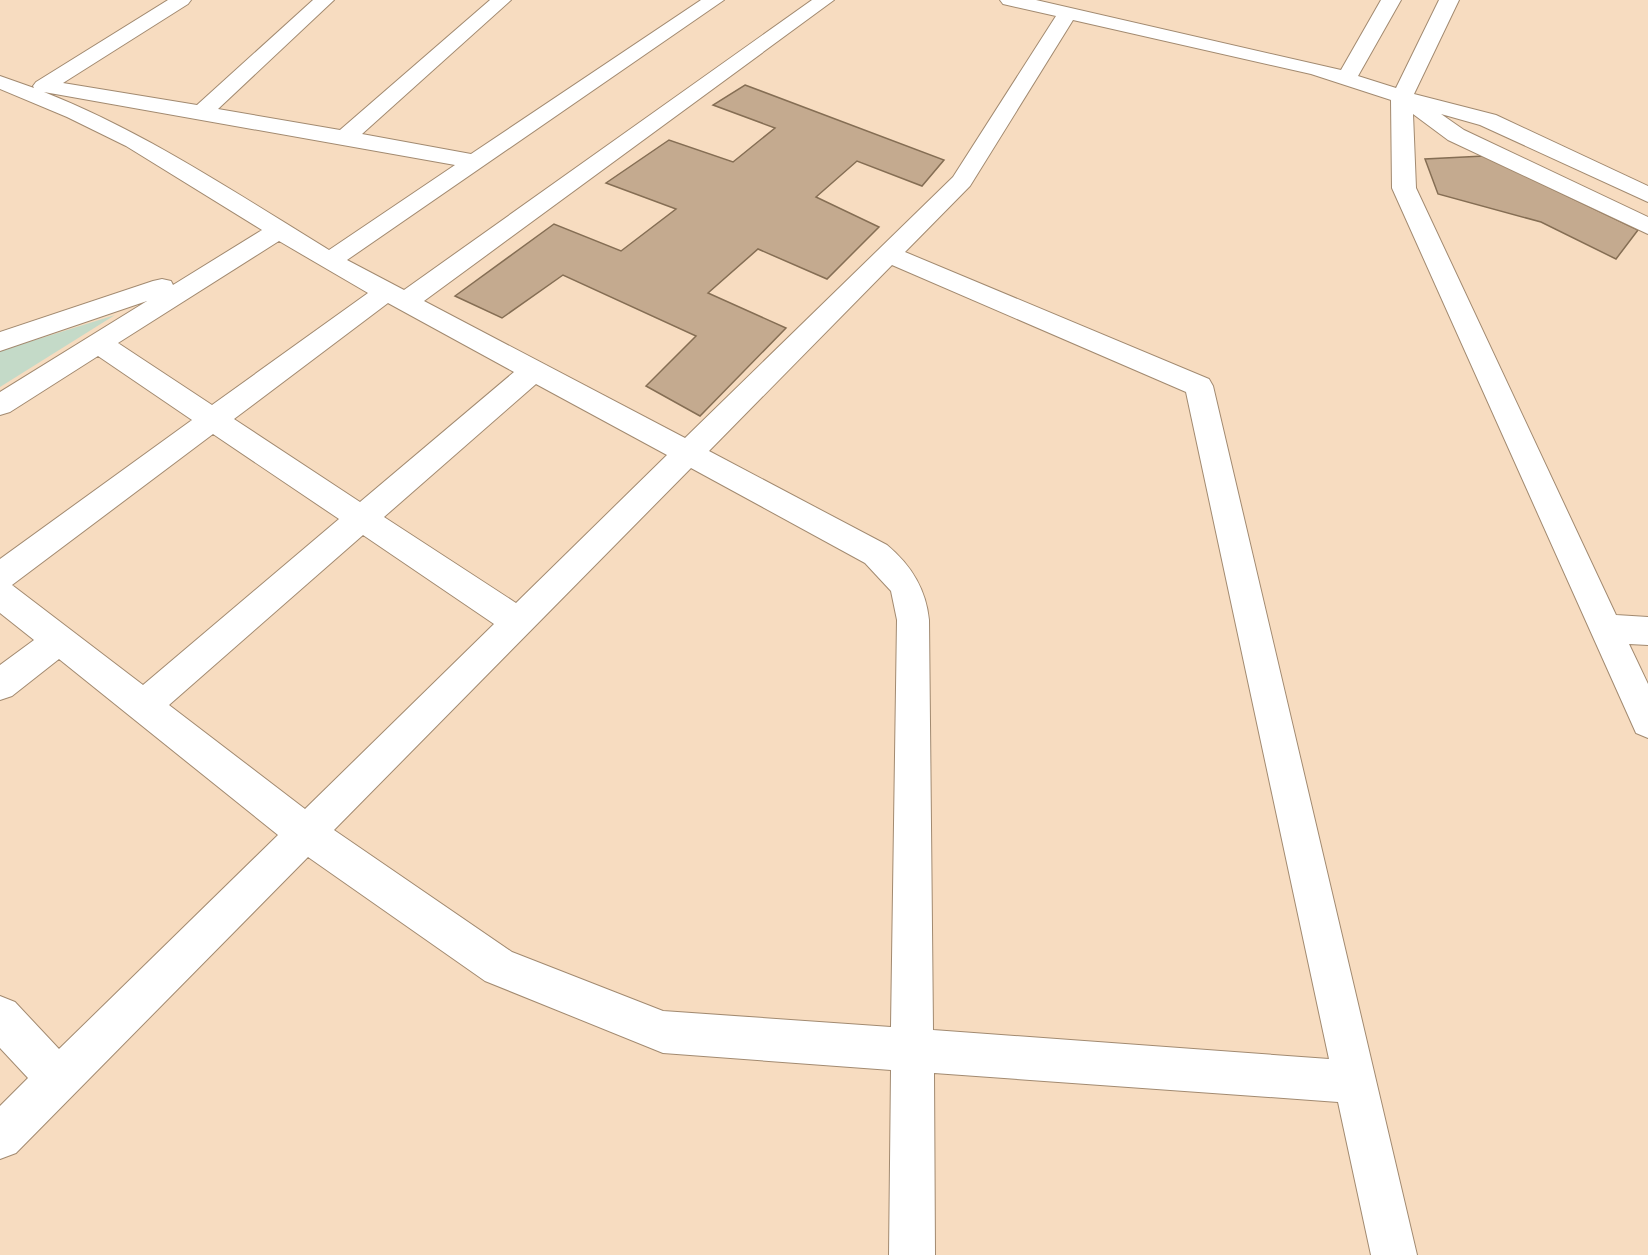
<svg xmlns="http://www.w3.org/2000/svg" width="1648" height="1255" viewBox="0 0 1648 1255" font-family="'Source Sans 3',sans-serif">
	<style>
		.green { fill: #c4dac8 }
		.building { fill: #c4aa8f; stroke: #856e54; stroke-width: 1.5 }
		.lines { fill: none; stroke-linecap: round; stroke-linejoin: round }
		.minor-casing { stroke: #a28a70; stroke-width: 2 }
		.minor { fill: #fff; fill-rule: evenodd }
	</style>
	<rect width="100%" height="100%" fill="#f7dcc0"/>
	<polygon class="green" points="115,315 0,387 0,351"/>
	<g class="building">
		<polygon points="745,85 944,160 922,186 857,161 816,197 879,227 827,279 758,249 708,293 786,328 700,416 646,386 696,336 563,275 502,318 455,296 554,224 621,251 676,209 606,183 669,140 733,162 775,128 713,105"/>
		<polygon points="1484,156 1638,230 1616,259 1541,222 1438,194 1425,159"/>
	</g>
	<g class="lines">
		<g class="minor-casing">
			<path id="minor" d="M 168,0 L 191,0 L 188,4 L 63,83 L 197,105 L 313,0 L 334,0 L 218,109 L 340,130 L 490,0 L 511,0 L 362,134 L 471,154 L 701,0 L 724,0 L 347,260 L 404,290 L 812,0 L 834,0 L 424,301 L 685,438 L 953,177 L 1056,16 L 1003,4 L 1000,0 L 1036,0 L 1341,70 L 1381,0 L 1401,0 L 1358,76 L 1396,88 L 1439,0 L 1459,0 L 1414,94 L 1496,115 L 1648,186 L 1648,202 L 1480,125 L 1441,114 L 1464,130 L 1648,217 L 1648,234 L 1448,140 L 1413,114 L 1416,188 L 1616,615 L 1648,617 L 1648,645 L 1629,644 L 1648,684 L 1648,738 L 1636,733 L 1392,188 L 1391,100 L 1311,74 L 1073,20 L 970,186 L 905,252 L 1209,379 L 1213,386 L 1417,1255 L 1371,1255 L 1338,1102 L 934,1073 L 935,1255 L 889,1255 L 891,1070 L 663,1053 L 485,981 L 308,857 L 16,1153 L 0,1159 L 0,1106 L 28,1078 L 0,1048 L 0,996 L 15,1002 L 59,1049 L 278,835 L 59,659 L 12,696 L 0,700 L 0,665 L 34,640 L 0,613 L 0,559 L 192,420 L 98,356 L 10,412 L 0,415 L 0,392 L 147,301 L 0,351 L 0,332 L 153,281 L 162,279 L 171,281 L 173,285 L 262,230 L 126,146 L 67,117 L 0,89 L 0,76 L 34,88 L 33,86 L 36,82 ZM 44,92 L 455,165 L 329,250 C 236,193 145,132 44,92 ZM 279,241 L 368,293 L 212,405 L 118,343 ZM 892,265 L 1186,392 L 1329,1059 L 933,1030 L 929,620 C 926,589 911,565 887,545 L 709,451 ZM 388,303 L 514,372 L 360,502 L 234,419 ZM 536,384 L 667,455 L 516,603 L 384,517 ZM 213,434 L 339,519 L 143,685 L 12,585 ZM 691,468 L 865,563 L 891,591 L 897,620 L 891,1027 L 663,1011 L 512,952 L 334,830 ZM 363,535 L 494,624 L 305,809 L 169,705 Z"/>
		</g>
		<use href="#minor" class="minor"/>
	</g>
</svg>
